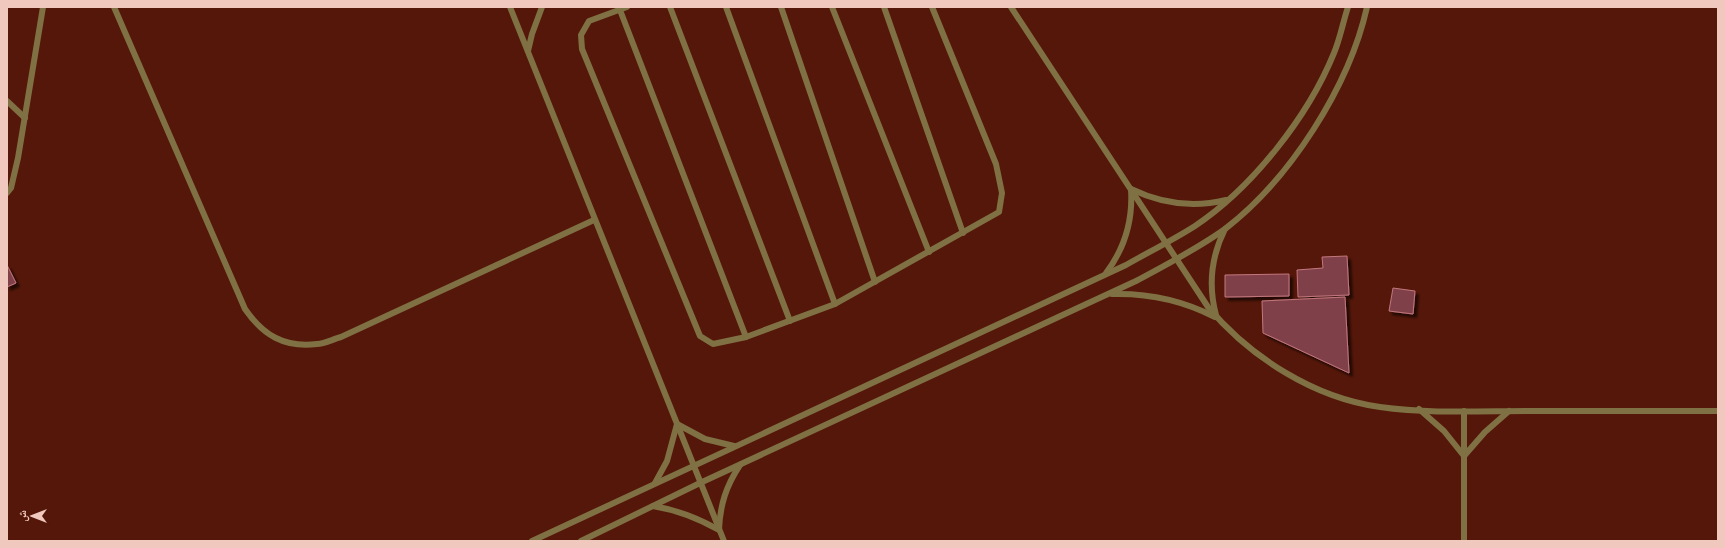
<svg xmlns="http://www.w3.org/2000/svg" width="1725" height="548" viewBox="0 0 1725 548" font-family="'Nunito Sans','Noto Naskh Arabic',sans-serif">
	<style>
		.building { fill: #804149; stroke: #c3777f; filter: url(#shadow) }
		.lines { fill: none; stroke-linecap: round; stroke-linejoin: round }
		.lane { stroke: #7f7143; stroke-width: 6 }
	</style>
	<defs>
		<filter id="shadow"><feDropShadow dx="3.5" dy="3.5" stdDeviation="1" flood-color="#0009"/></filter>
	</defs>
	<rect width="100%" height="100%" fill="#551709"/>
	<g class="building">
		<polygon points="1347,256 1349,295 1298,297 1297,270 1323,268 1322,257"/>
		<polygon points="7,265 16,283 7,287"/>
		<polygon points="1289,274 1289,296 1225,297 1225,275"/>
		<polygon points="1393,288 1415,291 1413,314 1389,311"/>
		<polygon points="1345,297 1349,373 1263,333 1262,301"/>
	</g>
	<g class="lines">
		<g class="lane">
			<path d="M 114,7 L 245,309 C 263,335 284,348 317,344 C 325,344 333,339 341,337 L 594,220"/>
			<polyline points="510,7 724,541"/>
			<polyline points="627,7 589,21 581,35 582,49 700,336 713,344 746,337 835,304 999,212 1002,193 996,164 932,7"/>
			<polyline points="670,7 790,321"/>
			<polyline points="726,7 835,304"/>
			<polyline points="781,7 875,282"/>
			<polyline points="832,7 929,252"/>
			<polyline points="884,7 963,233"/>
			<path d="M 1011,7 L 1208,307 C 1250,357 1314,398 1380,407 C 1429,414 1481,411 1531,411 C 1593,411 1656,411 1718,411"/>
			<polyline points="620,10 746,337"/>
			<polyline points="528,51 532,34 542,7"/>
			<polyline points="7,101 25,118"/>
			<polyline points="7,193 11,188 18,158 43,7"/>
			<path d="M 1106,273 C 1125,248 1133,220 1131,189 C 1162,204 1193,208 1226,200"/>
			<path d="M 1112,294 C 1148,293 1182,300 1215,317"/>
			<path d="M 1216,315 C 1208,285 1211,257 1225,229"/>
			<polyline points="1419,409 1444,431 1464,456 1485,432 1509,411"/>
			<polyline points="655,483 667,461 677,424 705,439 734,446"/>
			<path d="M 653,506 C 677,510 698,518 719,530 C 720,505 726,486 740,465"/>
			<path d="M 532,541 L 1126,265 C 1149,252 1173,240 1195,226 C 1252,188 1308,117 1334,53 C 1340,39 1343,22 1348,7"/>
			<path d="M 581,541 L 700,483 L 1136,281 C 1166,265 1197,249 1225,229 C 1290,179 1349,87 1367,7"/>
			<polyline points="1464,541 1464,411"/>
		</g>
	</g>
	<rect width="1725" height="548" fill="none" stroke="#f0c8be" stroke-width="16"/>
	<g transform="translate(32 516) rotate(270)" stroke="#551709" stroke-width="3" paint-order="stroke">
	<path d="M0-3L7 15L0 10L-7 15Z" fill="#f0c8be"/>
	<text y="-6" font-size="11" font-weight="bold" text-anchor="middle" fill="#f0c8be">ش</text>
	</g>
</svg>
